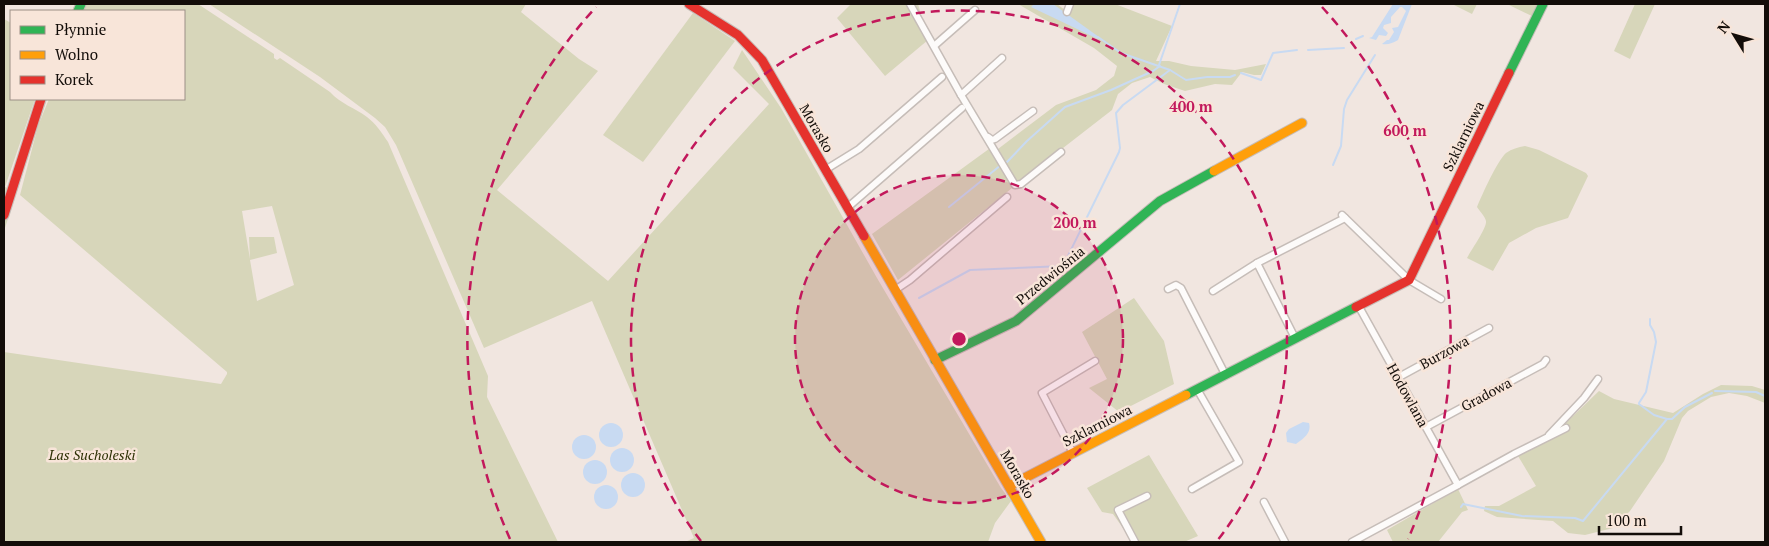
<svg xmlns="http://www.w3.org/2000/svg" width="1769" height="546" viewBox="0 0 1769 546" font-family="'PT Serif',serif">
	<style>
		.green { fill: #d7d6ba; fill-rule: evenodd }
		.water { fill: #c8daf2 }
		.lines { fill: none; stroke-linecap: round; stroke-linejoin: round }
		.stream { stroke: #c8daf2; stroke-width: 2 }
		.street-casing { stroke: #c6bdb8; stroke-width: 9 }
		.fast-casing { stroke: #c6bdb8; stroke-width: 11 }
		.slow-casing { stroke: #c6bdb8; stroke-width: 11 }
		.jam-casing { stroke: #c6bdb8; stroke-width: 11 }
		.street { stroke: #fdfbfa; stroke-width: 6 }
		.fast { stroke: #30b455; stroke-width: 9 }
		.slow { stroke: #ff9f0a; stroke-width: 9 }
		.jam { stroke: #e5322d; stroke-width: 9 }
		.ring { fill: none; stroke: #c2185b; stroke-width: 2.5; stroke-dasharray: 9 6 }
		.labels { text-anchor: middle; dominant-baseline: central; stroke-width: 5; stroke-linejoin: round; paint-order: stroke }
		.street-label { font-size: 14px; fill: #130d09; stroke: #f8e5d9 }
		.park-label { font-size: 14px; font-style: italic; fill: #2d3104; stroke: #f8e5d9 }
		.centre { fill: #c2185b; stroke: #f8e5d9; stroke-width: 2.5 }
		.ring-label { font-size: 15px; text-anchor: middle; font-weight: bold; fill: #c2185b; stroke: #f8e5d9; stroke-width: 5; stroke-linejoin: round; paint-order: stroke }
	</style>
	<rect width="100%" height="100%" fill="#f1e6e0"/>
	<g class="green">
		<path d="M 75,4 L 198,4 L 274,54 L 274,58 L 277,60 L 280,58 L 330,92 C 341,104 355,108 367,117 C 376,124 382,133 388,142 L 488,376 L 487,397 L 558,542 L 4,542 L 4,352 L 221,384 L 227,374 L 227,372 L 20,195 L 38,126 L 49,99 L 184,99 L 184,11 L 72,11 ZM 272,206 L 294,285 L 257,301 L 250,260 L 277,253 L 274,237 L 249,237 L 250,259 L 242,211 Z"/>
		<polygon points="209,4 526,4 521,12 579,59 598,71 497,190 608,281 769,104 733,68 742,50 781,108 877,278 1001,488 1011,501 995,523 988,542 685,542 694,538 592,301 484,348 396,145 385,127 375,118 320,77"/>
		<polygon points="851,4 918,4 928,40 885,76 837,18"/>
		<polygon points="1018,4 1057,4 1070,14 1074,4 1115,4 1172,26 1156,61 1169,61 1191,66 1235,70 1266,64 1261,75 1254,75 1242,72 1232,85 1215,84 1185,91 1164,84 1150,77 1132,83 1118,94 1112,110 1027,176 898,280 872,234 993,146 998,149 1056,105 1096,90 1114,76 1117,66 1094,48"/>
		<polygon points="1452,4 1477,4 1472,14"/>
		<polygon points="1507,4 1540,4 1534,17"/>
		<polygon points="1635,4 1655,4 1630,59 1614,51"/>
		<polygon points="693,13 735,41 643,162 603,135"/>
		<polygon points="4,19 11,23 11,99 35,99 5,187 8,188 36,99 47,99 4,231"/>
		<path d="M 1525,146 L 1539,150 L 1586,173 L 1588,176 L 1568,218 L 1536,228 L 1509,243 L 1493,271 L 1467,258 C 1471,250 1487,228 1486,221 C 1485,216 1480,212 1477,207 C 1482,195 1497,161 1506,153 C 1512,149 1518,147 1525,146 Z"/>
		<polygon points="1134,298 1164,341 1174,384 1119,412 1089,388 1107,379 1082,332"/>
		<polygon points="1721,385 1752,386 1765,390 1765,403 1747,396 1729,393 1711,397 1688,411 1682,418 1664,461 1630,511 1613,528 1585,535 1568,533 1553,521 1497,517 1484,511 1485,506 1499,506 1536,486 1518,456 1546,442 1599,391 1614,399 1673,413 1703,394"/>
		<polygon points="1149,455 1198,536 1184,542 1133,542 1113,514 1102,512 1087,488"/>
		<polygon points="1458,489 1468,510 1462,512 1438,542 1393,542 1387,530"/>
	</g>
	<g class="water">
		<polygon points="1034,4 1053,4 1099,37 1098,39 1031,7"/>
		<path d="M 1393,4 L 1412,4 L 1398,40 C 1393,43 1388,45 1382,44 L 1387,40 L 1389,40 L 1394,32 L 1392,28 L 1398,27 L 1406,11 L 1402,7 L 1400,7 L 1391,17 L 1391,23 L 1384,25 L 1383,28 L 1388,33 L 1386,36 L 1379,35 L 1376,40 L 1369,38 L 1372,37 Z"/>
		<path d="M 1303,422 L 1309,423 C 1312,433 1303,439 1296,444 L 1287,442 L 1286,433 L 1289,429 Z"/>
		<circle cx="611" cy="435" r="12"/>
		<circle cx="584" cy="447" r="12"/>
		<circle cx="622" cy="460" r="12"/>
		<circle cx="595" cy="472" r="12"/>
		<circle cx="633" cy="485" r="12"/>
		<circle cx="606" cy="497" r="12"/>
	</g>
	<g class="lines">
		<g class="stream">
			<polyline points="1098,37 1121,53 1170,70 1186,80 1207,77 1230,77 1235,75"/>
			<polyline points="1356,39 1363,36"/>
			<polyline points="1308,50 1344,48"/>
			<polyline points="1159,65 1180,4"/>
			<polyline points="1241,73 1261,80 1273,53 1297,50"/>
			<polyline points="1007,162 1027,141 1065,107 1111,90 1153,71 1160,66"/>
			<polyline points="1333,165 1341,146 1344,109 1347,100 1375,55"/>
			<polyline points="949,207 1001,165"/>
			<polyline points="919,298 970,270 1063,266 1119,152 1120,148 1116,113 1123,105 1170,70"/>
			<polyline points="1715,391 1756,392 1765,396"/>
			<polyline points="1639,403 1646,392 1656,342 1654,332 1650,325 1650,319"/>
			<polyline points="1639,404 1654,415 1667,419"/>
			<polyline points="1461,507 1463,504 1522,516 1575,518 1583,521 1667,419 1672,419 1685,407 1712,393"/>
		</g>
		<g class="street-casing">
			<g id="street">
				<polyline points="910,4 961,95 1015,185 1021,184 1061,152"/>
				<polyline points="1067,12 1070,4"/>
				<polyline points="934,46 975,10"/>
				<polyline points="961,95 1002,58"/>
				<polyline points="988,137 992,140 995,139 1033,111"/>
				<polyline points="825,170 859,149 942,77"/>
				<polyline points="847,208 962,108"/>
				<polyline points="1342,215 1409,280 1441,299"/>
				<polyline points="1257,263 1345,218"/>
				<polyline points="1168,289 1176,285 1181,288 1225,374"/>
				<polyline points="895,290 910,280 1007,197"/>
				<polyline points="1213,291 1257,263 1295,338"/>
				<polyline points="1399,377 1489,328"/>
				<polyline points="1426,427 1543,364 1546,360"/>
				<polyline points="1549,435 1584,398 1598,379"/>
				<polyline points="1073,453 1042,393 1095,361"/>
				<polyline points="1458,485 1514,454 1566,428"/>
				<polyline points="1192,489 1239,462 1197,389"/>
				<polyline points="1264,502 1285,542"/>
				<polyline points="1135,542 1118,510 1147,496"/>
				<polyline points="1352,542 1458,485 1358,305"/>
			</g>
		</g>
		<g class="fast-casing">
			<g id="fast">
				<polyline points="78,11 81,4"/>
				<polyline points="1509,73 1543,4"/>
				<polyline points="935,360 1016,321 1160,201 1214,171"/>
				<polyline points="1186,395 1356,307"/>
			</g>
		</g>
		<g class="slow-casing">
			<g id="slow">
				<polyline points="1214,171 1302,123"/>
				<polyline points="864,236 1041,542"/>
				<polyline points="1009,486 1186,395"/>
			</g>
		</g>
		<g class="jam-casing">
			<g id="jam">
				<polyline points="689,4 738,35 762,60 864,236"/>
				<polyline points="4,215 41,99"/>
				<polyline points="1356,307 1409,280 1509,73"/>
			</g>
		</g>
		<use href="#street" class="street"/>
		<use href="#fast" class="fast"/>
		<use href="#slow" class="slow"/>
		<use href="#jam" class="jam"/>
	</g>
	<circle cx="959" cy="339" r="164" fill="#c2185b" fill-opacity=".12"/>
	<g class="ring">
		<circle cx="959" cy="339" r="164"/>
		<path d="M701 541A328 328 0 1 1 1217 541"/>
		<path d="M510 539A492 492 0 0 1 596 7M1322 7A492 492 0 0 1 1408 539"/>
	</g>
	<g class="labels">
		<g class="street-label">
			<text transform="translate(817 128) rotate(60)">Morasko</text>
			<text transform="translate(1463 136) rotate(-64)">Szklarniowa</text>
			<text transform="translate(1050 275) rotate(-39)">Przedwiośnia</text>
			<text transform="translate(1444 352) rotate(-29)">Burzowa</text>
			<text transform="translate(1486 394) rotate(-28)">Gradowa</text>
			<text transform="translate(1408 395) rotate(61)">Hodowlana</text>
			<text transform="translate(1097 425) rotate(-27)">Szklarniowa</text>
			<text transform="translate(1018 474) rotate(60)">Morasko</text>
		</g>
		<g class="park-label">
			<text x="92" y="454">Las Sucholeski</text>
		</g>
	</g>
	<circle cx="959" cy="339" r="8" class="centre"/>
	<g class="ring-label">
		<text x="1191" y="112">400 m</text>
		<text x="1405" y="136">600 m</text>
		<text x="1075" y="228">200 m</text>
	</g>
	<rect width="1769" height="546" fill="none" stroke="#130d09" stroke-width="10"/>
	<rect x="10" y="10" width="175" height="90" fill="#f8e5d9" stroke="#9c8f86"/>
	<rect x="20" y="26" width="25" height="8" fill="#30b455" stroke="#9c8f86"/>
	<text x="55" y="35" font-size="15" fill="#130d09">Płynnie</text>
	<rect x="20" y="51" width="25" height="8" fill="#ff9f0a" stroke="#9c8f86"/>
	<text x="55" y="60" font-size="15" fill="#130d09">Wolno</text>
	<rect x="20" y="76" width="25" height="8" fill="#e5322d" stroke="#9c8f86"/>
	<text x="55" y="85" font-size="15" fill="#130d09">Korek</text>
	<g transform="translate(1734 35) rotate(307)" stroke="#f8e5d9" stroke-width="4" paint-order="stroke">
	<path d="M0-4L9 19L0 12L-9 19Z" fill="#130d09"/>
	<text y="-8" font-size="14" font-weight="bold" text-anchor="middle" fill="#130d09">N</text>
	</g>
	<path d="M1599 526v8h82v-8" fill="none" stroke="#130d09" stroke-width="2.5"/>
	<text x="1606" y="526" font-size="15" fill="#130d09" stroke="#f8e5d9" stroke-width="4" paint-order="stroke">100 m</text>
</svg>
